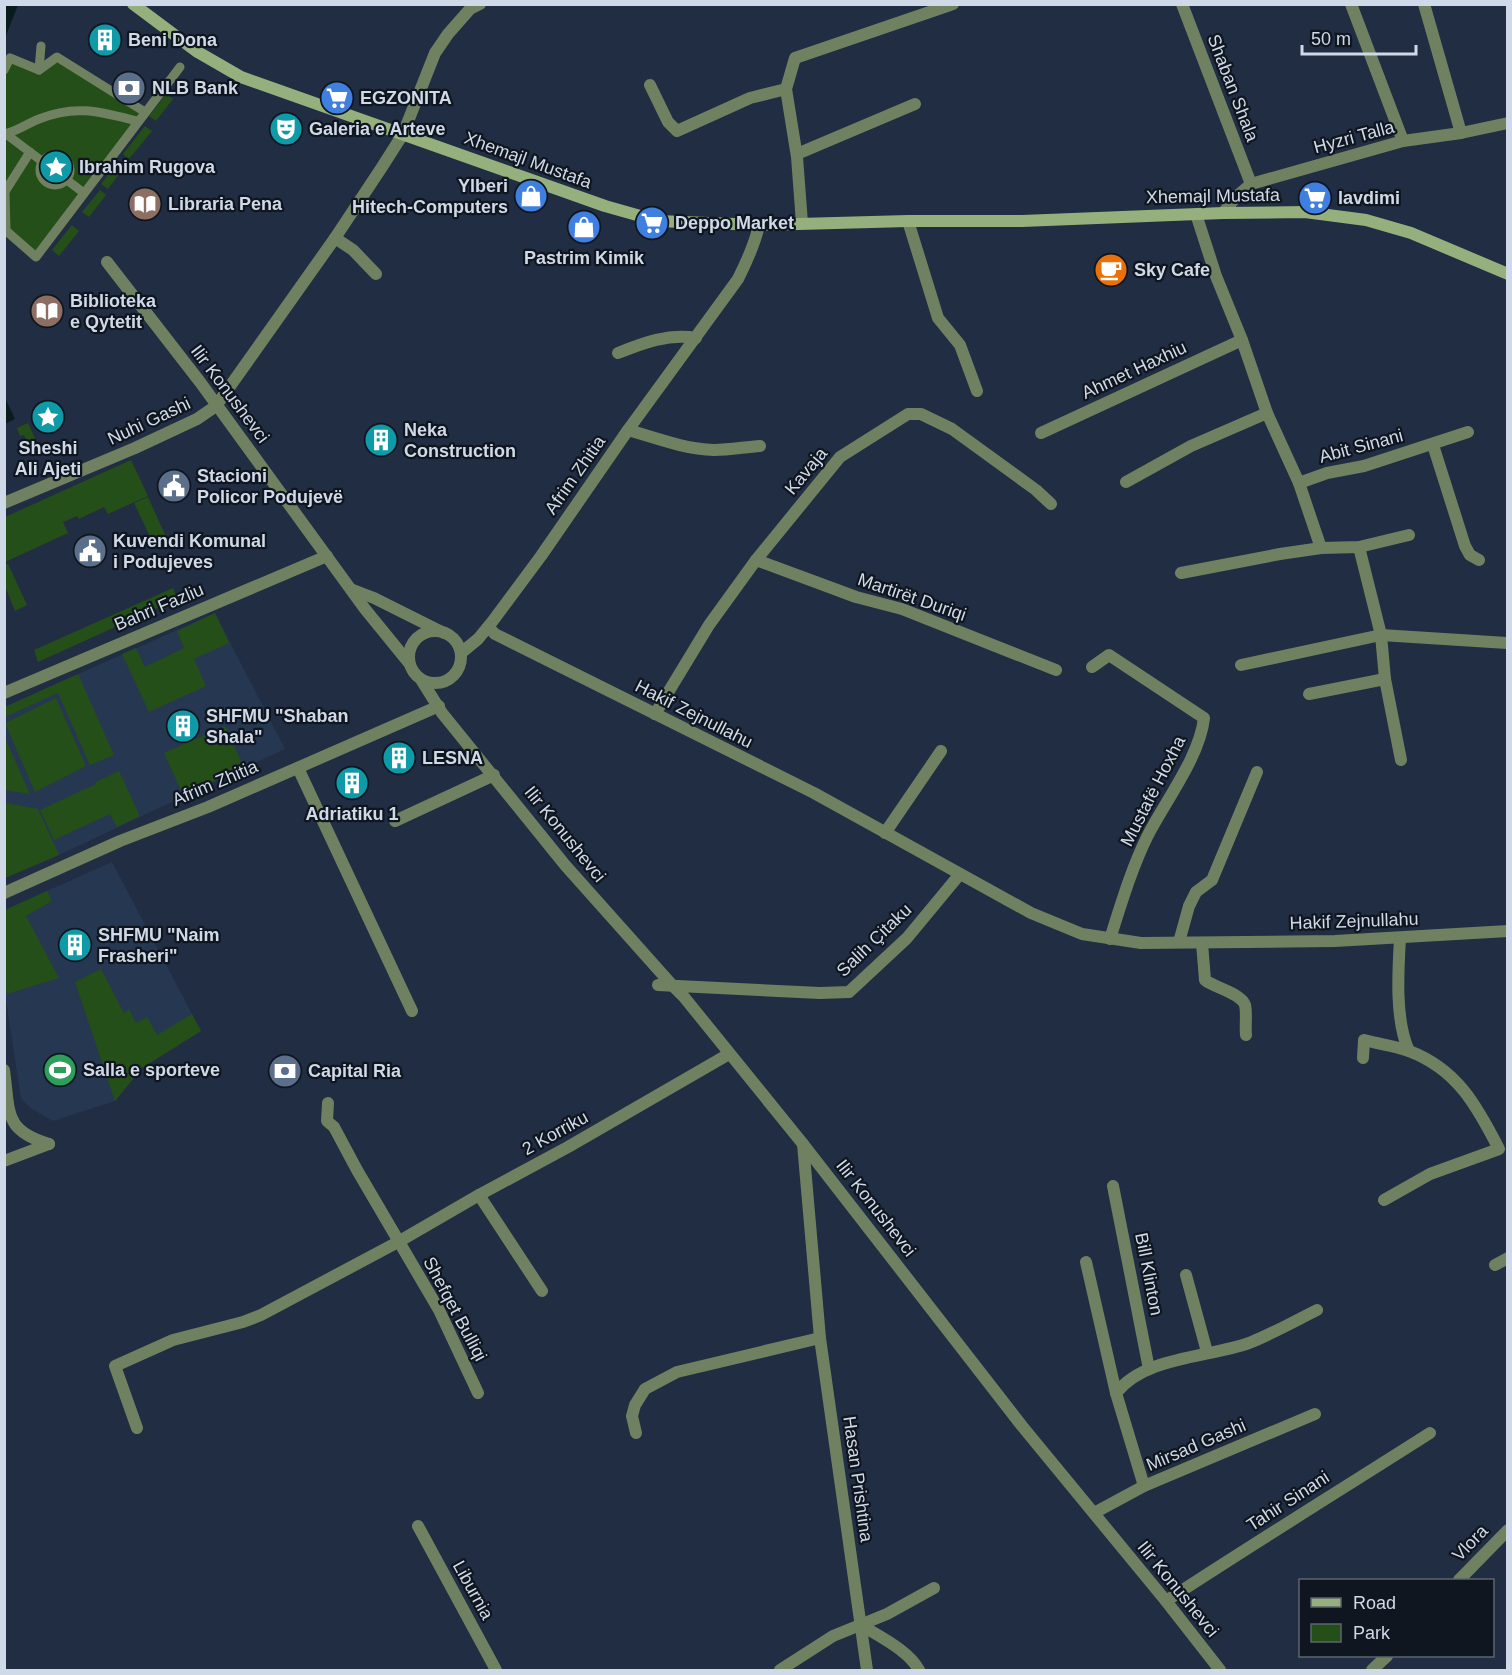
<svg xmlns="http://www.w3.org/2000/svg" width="1512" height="1675" viewBox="0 0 1512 1675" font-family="Helvetica,sans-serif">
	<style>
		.built { fill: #263751 }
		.green { fill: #254f18; fill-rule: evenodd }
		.water { fill: #0a1b1e }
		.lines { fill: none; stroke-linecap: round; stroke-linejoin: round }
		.pedestrian { stroke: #6f8160; stroke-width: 9 }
		.minor { stroke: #6f8160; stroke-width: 12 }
		.tertiary { stroke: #6f8160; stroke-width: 12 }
		.secondary { stroke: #95b07c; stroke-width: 12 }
		.labels { text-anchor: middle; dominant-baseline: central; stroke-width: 4.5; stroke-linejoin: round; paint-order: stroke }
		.poi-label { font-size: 18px; font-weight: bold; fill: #d0d9e7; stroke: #0f161f; text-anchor: start }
		.street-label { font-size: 18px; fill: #d0d9e7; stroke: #0f161f }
	</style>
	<rect width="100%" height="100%" fill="#202d42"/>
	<g class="built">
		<polygon points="215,613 285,749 59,855 5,878 4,707"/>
		<polygon points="112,862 201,1031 142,1068 115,1101 53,1121 32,1109 21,1099 6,1000 4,910"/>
	</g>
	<g class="green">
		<path d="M 57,57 L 145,112 L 36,257 L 6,230 L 4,70 L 10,58 L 39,70 ZM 52,155 C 67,155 73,167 67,179 L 56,185 C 37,184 34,162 52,155 Z"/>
		<polygon points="166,94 173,99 156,121 149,116"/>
		<polygon points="145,126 152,131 129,159 123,154"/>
		<polygon points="119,161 125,166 108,189 101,184"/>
		<polygon points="100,190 106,195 89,217 82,212"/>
		<polygon points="72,225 79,231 59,256 52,250"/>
		<polygon points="28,423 38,445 30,448 24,435 20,436 17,428"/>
		<polygon points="131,460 148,496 108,514 104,507 79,519 77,516 63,522 68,533 5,562 5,517"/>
		<polygon points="148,497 168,541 155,547 134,503"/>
		<polygon points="8,564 27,605 15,611 5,586 5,565"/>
		<polygon points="173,588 177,599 38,662 34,650"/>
		<polygon points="215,613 229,643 194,659 206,686 149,712 122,654 136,648 145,667 184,648 177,631"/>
		<polygon points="78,674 114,755 90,765 58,693 5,717 5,707"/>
		<polygon points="56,698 86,766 35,792 5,723"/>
		<polygon points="225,726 244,768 183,795 164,753"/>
		<polygon points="5,738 30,794 5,790"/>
		<polygon points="119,771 140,816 117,827 110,814 54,840 40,810 96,784 96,782"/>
		<polygon points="5,803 38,809 59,855 5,878"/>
		<polygon points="47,891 52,901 26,916 59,978 7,994 4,976 5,910"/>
		<polygon points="101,969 124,1013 129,1009 136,1023 147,1017 157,1035 192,1014 201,1031 142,1068 115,1101 75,982"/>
	</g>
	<g class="water">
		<polygon points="5,4 18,5 5,38 4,5"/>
		<polygon points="5,398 15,419 5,424 4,423"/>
	</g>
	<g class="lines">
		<g class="pedestrian">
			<polyline points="4,70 10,58 39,70 41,46"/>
			<polyline points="39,70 57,57 145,112"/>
			<path d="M 4,134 C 16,132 28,123 39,119 C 76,104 101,112 137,121"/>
			<polyline points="6,134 84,193"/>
			<circle cx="55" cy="170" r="15"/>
			<polyline points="4,193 30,152"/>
			<polyline points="5,193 6,230"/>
			<polyline points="4,229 36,257 180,67"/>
		</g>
		<g class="minor">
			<polyline points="1182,4 1251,184"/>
			<polyline points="1351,4 1403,141"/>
			<polyline points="1424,4 1461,133"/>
			<polyline points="650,85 668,122 677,131 750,98 786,89"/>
			<polyline points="797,154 915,104"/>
			<polyline points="1196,214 1216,276 1242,340 1267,413 1299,483 1321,548"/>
			<polyline points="908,221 938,318 960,345 977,391"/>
			<polyline points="802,223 797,157 786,89 795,58 953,4"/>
			<polyline points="335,238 353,250 376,274"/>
			<polyline points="107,262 200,382 365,609 409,663"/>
			<path d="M 618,353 C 643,343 669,333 696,338"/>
			<path d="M 628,430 C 656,438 684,449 714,450 C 729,450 745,447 760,446"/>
			<polyline points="1041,433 1242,340"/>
			<polyline points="1433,445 1465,546 1470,555 1479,560"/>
			<polyline points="1126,482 1191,446 1267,413"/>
			<polyline points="1299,483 1327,473 1364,466 1468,432"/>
			<polyline points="4,503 135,448 197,419 216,406 335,238 382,167 403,134 435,53 448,34 470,9 480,4"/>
			<polyline points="1359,547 1381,635 1385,679 1401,760"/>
			<polyline points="756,560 856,597 902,609 1056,670"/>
			<polyline points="1181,573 1280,554 1321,548 1359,547 1409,535"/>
			<polyline points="353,590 374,598 444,633"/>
			<polyline points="488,627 495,634 814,793 1031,913 1082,934 1141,943 1335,941 1508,931"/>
			<polyline points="1241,665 1381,635 1507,643"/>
			<path d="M 1092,667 L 1109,655 L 1204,718 C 1200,756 1166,800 1148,835 C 1132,867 1121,904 1110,939"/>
			<polyline points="4,693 327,556"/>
			<polyline points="1309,694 1385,679"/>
			<polyline points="655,714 709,625 756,560 840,457 908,414 921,414 952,429 1036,490 1051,504"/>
			<polyline points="298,768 412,1011"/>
			<polyline points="395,821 494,775"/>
			<polyline points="885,833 941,751"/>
			<polyline points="4,893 120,841 208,807 439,706"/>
			<path d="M 1400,939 C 1398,972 1395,1021 1409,1051"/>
			<polyline points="1179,942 1189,906 1196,892 1212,880 1257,772"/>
			<path d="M 1202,943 L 1205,980 C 1215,988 1241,993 1245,1005 C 1247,1012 1245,1027 1246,1035"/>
			<polyline points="658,985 820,993 849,992 907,938 960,874"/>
			<path d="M 1363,1058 L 1364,1040 C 1379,1044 1395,1046 1409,1051 C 1457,1069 1477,1106 1499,1149 L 1430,1174 L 1384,1200"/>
			<path d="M 4,1070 C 10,1112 3,1130 49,1144"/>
			<polyline points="328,1103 327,1121 334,1127 357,1170 439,1310 478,1393"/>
			<polyline points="803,1144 820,1338 867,1670"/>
			<polyline points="4,1161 49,1144"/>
			<polyline points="1113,1186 1149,1369"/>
			<polyline points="479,1195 542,1291"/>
			<polyline points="1086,1262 1116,1393 1144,1486"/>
			<polyline points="1495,1265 1508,1258"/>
			<polyline points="1186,1275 1207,1352"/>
			<path d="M 1116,1393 C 1146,1356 1207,1358 1249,1343 C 1272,1334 1295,1321 1317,1310"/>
			<polyline points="137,1428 115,1366 173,1340 243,1322 261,1315 398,1242 479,1195 568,1147 729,1054"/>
			<polyline points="636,1433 632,1416 635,1405 645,1389 677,1372 820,1338"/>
			<polyline points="1094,1513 1144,1486 1315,1414"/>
			<polyline points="418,1526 496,1670"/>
			<polyline points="1459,1580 1508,1530"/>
			<path d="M 1166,1601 C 1253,1544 1342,1489 1430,1433"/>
			<path d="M 861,1625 C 880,1637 908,1650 919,1670"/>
			<polyline points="780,1670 833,1636 887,1614 934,1588"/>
			<polyline points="1372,1670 1387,1656"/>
		</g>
		<g class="tertiary">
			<polyline points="1223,213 1236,197 1251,184 1403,141 1461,133 1508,123"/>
			<circle cx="435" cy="657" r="26"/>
			<path d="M 461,653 L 478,639 L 492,622 L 541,556 L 628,430 L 738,279 C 747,261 755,244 759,225"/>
			<polyline points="422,681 442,713 565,865 672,985 684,997 803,1144 1022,1426 1166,1601 1220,1670"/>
		</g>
		<polyline class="secondary" points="133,4 196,51 241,77 605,206 658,221 759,225 908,221 1022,221 1223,213 1305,212 1366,220 1411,233 1508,274"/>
	</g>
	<defs>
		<g id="building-disc" transform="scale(1.725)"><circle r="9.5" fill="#0f9aa8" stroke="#0f161f"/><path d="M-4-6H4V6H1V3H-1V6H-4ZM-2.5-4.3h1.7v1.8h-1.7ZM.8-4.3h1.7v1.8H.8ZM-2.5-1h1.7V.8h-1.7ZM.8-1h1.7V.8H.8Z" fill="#fff"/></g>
		<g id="bank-disc" transform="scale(1.725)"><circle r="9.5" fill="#5c6f8a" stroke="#0f161f"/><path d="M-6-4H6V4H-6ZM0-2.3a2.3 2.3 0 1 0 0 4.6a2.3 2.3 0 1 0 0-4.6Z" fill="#fff"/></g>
		<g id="supermarket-disc" transform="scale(1.725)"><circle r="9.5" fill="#3f7fe0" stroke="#0f161f"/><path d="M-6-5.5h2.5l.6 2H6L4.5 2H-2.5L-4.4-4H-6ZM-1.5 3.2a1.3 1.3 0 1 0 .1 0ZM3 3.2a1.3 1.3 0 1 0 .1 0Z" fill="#fff"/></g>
		<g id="theatre-disc" transform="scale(1.725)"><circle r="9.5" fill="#0f9aa8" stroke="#0f161f"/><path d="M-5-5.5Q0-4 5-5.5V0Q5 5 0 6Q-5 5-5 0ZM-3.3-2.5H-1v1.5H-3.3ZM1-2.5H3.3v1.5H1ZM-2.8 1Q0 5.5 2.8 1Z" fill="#fff"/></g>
		<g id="sight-disc" transform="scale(1.725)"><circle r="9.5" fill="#0f9aa8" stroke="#0f161f"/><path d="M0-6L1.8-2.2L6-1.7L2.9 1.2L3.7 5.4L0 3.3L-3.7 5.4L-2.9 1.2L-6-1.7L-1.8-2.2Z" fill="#fff"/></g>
		<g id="shop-disc" transform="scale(1.725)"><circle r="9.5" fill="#3f7fe0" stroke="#0f161f"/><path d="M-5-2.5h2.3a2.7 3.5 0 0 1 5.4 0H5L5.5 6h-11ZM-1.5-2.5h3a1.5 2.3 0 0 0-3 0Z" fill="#fff"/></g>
		<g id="library-disc" transform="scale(1.725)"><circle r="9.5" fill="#8d6e63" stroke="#0f161f"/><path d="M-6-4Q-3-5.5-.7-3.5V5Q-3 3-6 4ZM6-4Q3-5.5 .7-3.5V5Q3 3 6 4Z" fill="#fff"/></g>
		<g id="cafe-disc" transform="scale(1.725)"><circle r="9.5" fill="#e8710a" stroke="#0f161f"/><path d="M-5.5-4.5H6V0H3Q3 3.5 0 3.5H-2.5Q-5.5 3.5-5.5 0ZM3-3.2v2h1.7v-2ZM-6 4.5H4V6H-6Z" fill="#fff"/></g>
		<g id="civic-disc" transform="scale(1.725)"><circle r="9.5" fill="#5c6f8a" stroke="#0f161f"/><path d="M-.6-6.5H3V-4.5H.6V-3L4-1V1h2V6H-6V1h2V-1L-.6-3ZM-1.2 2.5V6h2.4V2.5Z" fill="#fff"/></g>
		<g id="stadium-disc" transform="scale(1.725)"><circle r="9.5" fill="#2e9e5b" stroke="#0f161f"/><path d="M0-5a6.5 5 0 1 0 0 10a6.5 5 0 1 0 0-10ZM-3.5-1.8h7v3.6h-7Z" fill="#fff"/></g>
	</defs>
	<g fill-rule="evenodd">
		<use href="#building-disc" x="105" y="40"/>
		<use href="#bank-disc" x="129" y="88"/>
		<use href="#supermarket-disc" x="337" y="98"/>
		<use href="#theatre-disc" x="286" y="129"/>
		<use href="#sight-disc" x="56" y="167"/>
		<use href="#shop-disc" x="531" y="196"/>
		<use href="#supermarket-disc" x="1315" y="198"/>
		<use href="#library-disc" x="145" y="204"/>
		<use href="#supermarket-disc" x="652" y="223"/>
		<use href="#shop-disc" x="584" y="227"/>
		<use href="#cafe-disc" x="1111" y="270"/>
		<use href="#library-disc" x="47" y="311"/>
		<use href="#sight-disc" x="48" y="417"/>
		<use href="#building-disc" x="381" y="440"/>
		<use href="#civic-disc" x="174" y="486"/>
		<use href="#civic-disc" x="90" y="551"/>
		<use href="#building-disc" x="183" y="726"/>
		<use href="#building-disc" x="399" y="758"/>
		<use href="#building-disc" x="352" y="783"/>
		<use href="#building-disc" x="75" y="945"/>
		<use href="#stadium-disc" x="60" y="1070"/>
		<use href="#bank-disc" x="285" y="1071"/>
	</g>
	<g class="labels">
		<g class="poi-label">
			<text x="128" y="40">Beni Dona</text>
			<text x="152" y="88">NLB Bank</text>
			<text x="360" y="98">EGZONITA</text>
			<text x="309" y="129">Galeria e Arteve</text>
			<text x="79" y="167">Ibrahim Rugova</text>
			<text x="508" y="186" text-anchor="end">Ylberi<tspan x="508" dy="21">Hitech-Computers</tspan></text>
			<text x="1338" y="198">lavdimi</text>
			<text x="168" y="204">Libraria Pena</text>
			<text x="675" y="223">Deppo Market</text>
			<text x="584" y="258" text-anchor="middle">Pastrim Kimik</text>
			<text x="1134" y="270">Sky Cafe</text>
			<text x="70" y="301">Biblioteka<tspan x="70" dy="21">e Qytetit</tspan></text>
			<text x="404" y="430">Neka<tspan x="404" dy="21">Construction</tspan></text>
			<text x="48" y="448" text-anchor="middle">Sheshi<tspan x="48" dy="21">Ali Ajeti</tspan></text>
			<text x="197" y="476">Stacioni<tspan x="197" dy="21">Policor Podujevë</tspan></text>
			<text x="113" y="541">Kuvendi Komunal<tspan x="113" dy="21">i Podujeves</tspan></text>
			<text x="206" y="716">SHFMU "Shaban<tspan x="206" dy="21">Shala"</tspan></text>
			<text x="422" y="758">LESNA</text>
			<text x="352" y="814" text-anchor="middle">Adriatiku 1</text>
			<text x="98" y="935">SHFMU "Naim<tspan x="98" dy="21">Frasheri"</tspan></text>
			<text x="83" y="1070">Salla e sporteve</text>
			<text x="308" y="1071">Capital Ria</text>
		</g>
		<g class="street-label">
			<text transform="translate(1233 88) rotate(69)">Shaban Shala</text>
			<text transform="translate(1354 137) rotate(-15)">Hyzri Talla</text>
			<text transform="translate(528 160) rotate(20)">Xhemajl Mustafa</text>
			<text transform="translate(1213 196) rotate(-1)">Xhemajl Mustafa</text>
			<text transform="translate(1134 370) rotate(-25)">Ahmet Haxhiu</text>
			<text transform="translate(230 394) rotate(53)">Ilir Konushevci</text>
			<text transform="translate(149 421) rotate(-25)">Nuhi Gashi</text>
			<text transform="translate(1361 446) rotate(-15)">Abit Sinani</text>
			<text transform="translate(806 471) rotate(-50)">Kavaja</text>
			<text transform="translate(575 475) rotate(-55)">Afrim Zhitia</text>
			<text transform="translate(912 597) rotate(19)">Martirët Duriqi</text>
			<text transform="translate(159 607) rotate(-23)">Bahri Fazliu</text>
			<text transform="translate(694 714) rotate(27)">Hakif Zejnullahu</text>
			<text transform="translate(215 783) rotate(-23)">Afrim Zhitia</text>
			<text transform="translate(1153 791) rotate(-63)">Mustafë Hoxha</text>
			<text transform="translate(565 834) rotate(51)">Ilir Konushevci</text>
			<text transform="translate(1354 921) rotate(-2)">Hakif Zejnullahu</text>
			<text transform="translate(874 940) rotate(-44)">Salih Çitaku</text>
			<text transform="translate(555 1133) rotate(-29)">2 Korriku</text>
			<text transform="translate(876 1208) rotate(52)">Ilir Konushevci</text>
			<text transform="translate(1149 1274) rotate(79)">Bill Klinton</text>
			<text transform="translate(455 1309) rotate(62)">Shefqet Bulliqi</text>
			<text transform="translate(1196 1445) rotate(-23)">Mirsad Gashi</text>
			<text transform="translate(858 1479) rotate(82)">Hasan Prishtina</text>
			<text transform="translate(1288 1501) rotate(-33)">Tahir Sinani</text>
			<text transform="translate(1470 1543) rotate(-46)">Vlora</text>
			<text transform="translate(1178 1589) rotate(51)">Ilir Konushevci</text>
			<text transform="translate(473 1590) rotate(61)">Liburnia</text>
		</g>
	</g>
	<rect width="1512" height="1675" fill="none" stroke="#d0d9e7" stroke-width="12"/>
	<rect x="1299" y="1579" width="195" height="78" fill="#0f161f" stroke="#5c646f" stroke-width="1.5"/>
	<rect x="1311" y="1598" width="30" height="9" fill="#95b07c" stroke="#5c646f" stroke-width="1.5"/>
	<text x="1353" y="1609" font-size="18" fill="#d0d9e7">Road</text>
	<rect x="1311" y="1624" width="30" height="18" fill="#254f18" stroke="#5c646f" stroke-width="1.5"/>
	<text x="1353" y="1639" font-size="18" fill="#d0d9e7">Park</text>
	<path d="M1302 45v9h114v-9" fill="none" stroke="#d0d9e7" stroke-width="3"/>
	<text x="1311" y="45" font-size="18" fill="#d0d9e7" stroke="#0f161f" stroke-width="4.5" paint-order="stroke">50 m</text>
</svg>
